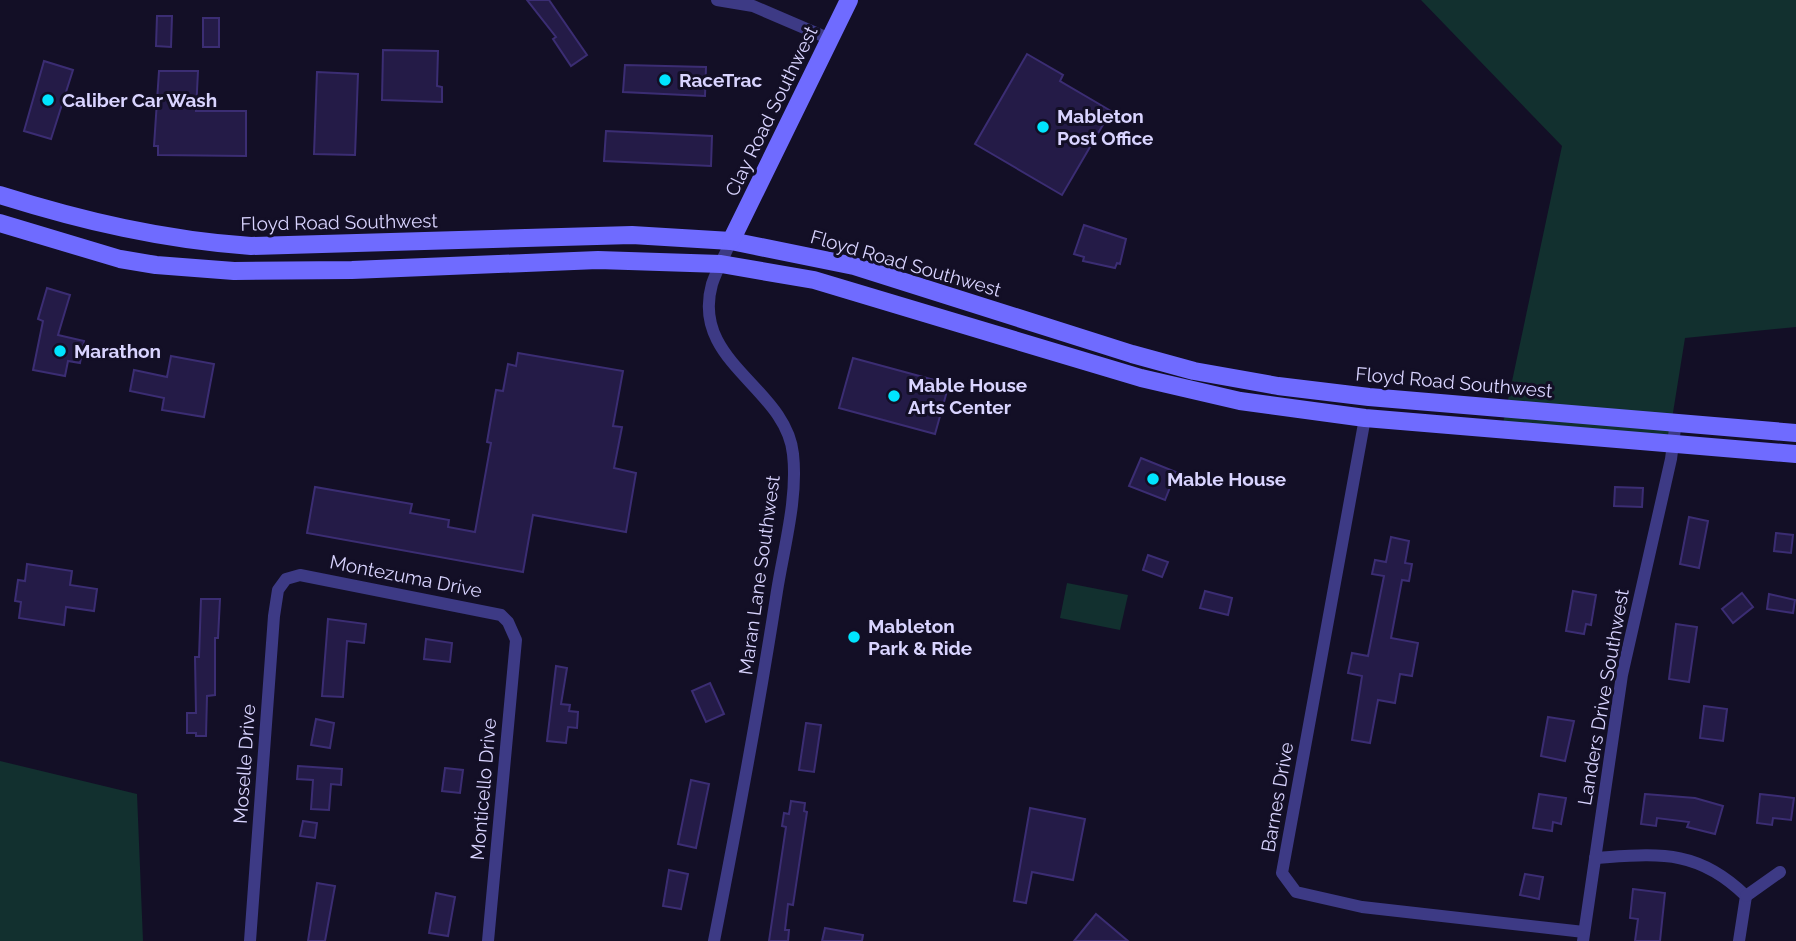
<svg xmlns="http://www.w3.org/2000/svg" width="1796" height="941" viewBox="0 0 1796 941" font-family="Raleway,sans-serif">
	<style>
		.green { fill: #12302f }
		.building { fill: #241b47; stroke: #3b2d73; stroke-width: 2 }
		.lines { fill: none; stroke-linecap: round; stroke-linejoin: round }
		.street { stroke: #3d3a85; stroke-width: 12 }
		.secondary { stroke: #6f6bff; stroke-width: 18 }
		.poi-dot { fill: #00e5ff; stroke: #130f26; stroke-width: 2.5 }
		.labels { text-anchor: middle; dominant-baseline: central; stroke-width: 6; stroke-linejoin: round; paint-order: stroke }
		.poi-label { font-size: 19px; font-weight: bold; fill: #d9d4ff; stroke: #130f26; text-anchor: start }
		.street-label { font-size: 19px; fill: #d9d4ff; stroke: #130f26 }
	</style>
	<rect width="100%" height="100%" fill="#130f26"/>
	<g class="green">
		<polygon points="1421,0 1796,0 1796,327 1685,338 1667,450 1501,433 1562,146"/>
		<polygon points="1067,583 1128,595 1120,630 1060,618"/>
		<polygon points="0,761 137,794 143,941 0,941"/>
	</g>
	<g class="building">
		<polygon points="527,0 549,0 587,55 571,66 553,39 556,37"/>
		<polygon points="157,16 172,16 171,47 156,46"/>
		<rect x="203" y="18" width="16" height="29"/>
		<polygon points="383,50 438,51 437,86 442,87 442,102 382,100"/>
		<polygon points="1027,54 1063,75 1060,81 1111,111 1062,195 975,144"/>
		<polygon points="44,61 73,70 51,139 24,131"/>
		<polygon points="625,65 706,67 705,96 623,92"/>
		<polygon points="159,71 198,71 196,111 246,111 246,156 158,155 158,146 154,146"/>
		<polygon points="317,72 358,74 355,155 314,154"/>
		<polygon points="606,131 712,136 711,166 604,161"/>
		<polygon points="1084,225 1126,239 1120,264 1117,263 1115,268 1083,261 1084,257 1074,254"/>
		<polygon points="47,288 70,295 58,335 84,341 80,363 68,361 65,376 33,370 43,321 38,319"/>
		<polygon points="518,353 623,371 613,426 622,427 614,468 636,473 626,532 533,515 523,572 307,533 315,487 412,504 410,513 449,520 448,527 475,532 491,443 487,442 496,390 503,391 508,364 516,366"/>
		<polygon points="171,356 214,364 204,417 162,410 164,398 130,391 134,370 167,377"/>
		<polygon points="853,358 949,384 935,434 839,408"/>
		<polygon points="1141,458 1176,472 1165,500 1129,486"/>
		<polygon points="1615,487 1643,488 1642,507 1614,506"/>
		<polygon points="1689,517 1708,521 1699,568 1680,564"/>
		<polygon points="1776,533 1793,535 1791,553 1774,551"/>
		<polygon points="1391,537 1409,541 1405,563 1412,564 1409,581 1402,580 1391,638 1418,643 1412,676 1400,674 1395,703 1378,700 1370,743 1352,740 1362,676 1348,673 1352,653 1368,656 1384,576 1372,574 1375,560 1386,562"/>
		<polygon points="1148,555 1168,562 1162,577 1143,570"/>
		<polygon points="27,564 72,571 70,585 97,589 94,611 66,607 64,625 19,618 21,602 15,601 18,580 25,581"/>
		<polygon points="1205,591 1232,598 1228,615 1200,608"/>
		<polygon points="1573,591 1596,595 1591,625 1586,624 1584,634 1566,631"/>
		<polygon points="1742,593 1753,607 1733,623 1722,609"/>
		<polygon points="1769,594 1795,600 1793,613 1767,609"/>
		<polygon points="201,599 220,599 218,638 215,638 215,695 207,696 206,736 196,736 196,733 187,733 187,713 196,713 195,657 199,657"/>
		<polygon points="328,619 366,624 364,643 347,641 343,697 322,696"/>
		<polygon points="1676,624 1697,627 1689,682 1669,679"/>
		<polygon points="426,639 452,643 450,662 424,659"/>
		<polygon points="556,666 567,668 561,704 570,705 569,711 578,712 577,728 568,727 566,743 547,741"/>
		<polygon points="710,683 724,714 706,722 692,691"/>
		<polygon points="1704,706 1727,709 1723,741 1700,738"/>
		<polygon points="1548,717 1574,721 1565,761 1541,756"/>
		<polygon points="316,719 334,723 330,748 311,745"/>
		<polygon points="806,723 821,725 814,772 799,770"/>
		<polygon points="298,766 342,769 341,785 331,784 329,810 311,809 313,780 297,779"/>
		<polygon points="445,768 463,770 460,793 442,791"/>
		<polygon points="691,780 709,784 696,848 678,844"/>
		<polygon points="1539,794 1566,798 1561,824 1553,822 1552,831 1533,828"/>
		<polygon points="1645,794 1695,798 1723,806 1715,834 1687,827 1689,822 1657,818 1656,826 1641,824"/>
		<polygon points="1760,794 1794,798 1791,820 1773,818 1772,825 1757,823"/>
		<polygon points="791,801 805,803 804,811 807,812 793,905 788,904 785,930 789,930 788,941 769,941 786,827 782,826 784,813 789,814"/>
		<polygon points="1030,808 1085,819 1073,880 1032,872 1026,903 1014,901"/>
		<polygon points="303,821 317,823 315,838 300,836"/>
		<polygon points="669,870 688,874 681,909 663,906"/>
		<polygon points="1525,874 1543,877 1539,899 1520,895"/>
		<polygon points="317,883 335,886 325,941 308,941"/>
		<polygon points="1633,889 1665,893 1660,941 1635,941 1638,919 1630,918"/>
		<polygon points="436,893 455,897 448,936 429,933"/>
		<polygon points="1096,914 1128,941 1074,941"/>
		<polygon points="825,928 863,935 862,941 822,941"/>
	</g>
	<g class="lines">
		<g class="street">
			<polyline points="717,0 753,6 830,39"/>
			<polyline points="1365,418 1282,873 1296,892 1362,907 1584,932"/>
			<path d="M 1595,858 C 1658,854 1697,848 1746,896 L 1739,941"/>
			<polyline points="1746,896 1780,872"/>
			<polyline points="250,941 274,616 278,590 286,579 300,575 501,615 508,622 516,640 488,941"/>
			<path d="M 714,941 C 737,824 759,708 777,591 C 784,547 798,498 793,454 C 786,387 690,362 712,284 C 717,269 725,255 731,241"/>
			<polyline points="1583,941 1622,675 1671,459 1676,421"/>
		</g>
		<g class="secondary">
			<path d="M 0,195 C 83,221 164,240 251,246 L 632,235 L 731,241 L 854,266 L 1132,354 L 1194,371 L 1278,386 L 1369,397 L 1796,433"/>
			<polyline points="0,223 120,259 156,265 234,271 352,270 598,260 721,264 814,280 1141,378 1240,401 1365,418 1796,454"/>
			<polyline points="731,241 849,0"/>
		</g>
	</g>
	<g class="poi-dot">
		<circle cx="665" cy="80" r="7"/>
		<circle cx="48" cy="100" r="7"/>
		<circle cx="1043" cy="127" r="7"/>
		<circle cx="60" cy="351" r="7"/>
		<circle cx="894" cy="396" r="7"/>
		<circle cx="1153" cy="479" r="7"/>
		<circle cx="854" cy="637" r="7"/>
	</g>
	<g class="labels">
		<g class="poi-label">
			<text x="679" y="80">RaceTrac</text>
			<text x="62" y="100">Caliber Car Wash</text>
			<text x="1057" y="116">Mableton<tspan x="1057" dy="22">Post Office</tspan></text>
			<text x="74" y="351">Marathon</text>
			<text x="908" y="385">Mable House<tspan x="908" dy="22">Arts Center</tspan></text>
			<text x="1167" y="479">Mable House</text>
			<text x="868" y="626">Mableton<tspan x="868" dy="22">Park &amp; Ride</tspan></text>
		</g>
		<g class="street-label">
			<text transform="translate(771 111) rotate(-64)">Clay Road Southwest</text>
			<text transform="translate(339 222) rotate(-1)">Floyd Road Southwest</text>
			<text transform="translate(906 263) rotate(16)">Floyd Road Southwest</text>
			<text transform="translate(1454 382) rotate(5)">Floyd Road Southwest</text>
			<text transform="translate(759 575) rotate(-82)">Maran Lane Southwest</text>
			<text transform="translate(406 576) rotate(11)">Montezuma Drive</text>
			<text transform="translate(1603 697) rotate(-80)">Landers Drive Southwest</text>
			<text transform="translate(244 764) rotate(-86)">Moselle Drive</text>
			<text transform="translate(483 789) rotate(-85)">Monticello Drive</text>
			<text transform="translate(1277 797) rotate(-80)">Barnes Drive</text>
		</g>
	</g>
</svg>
